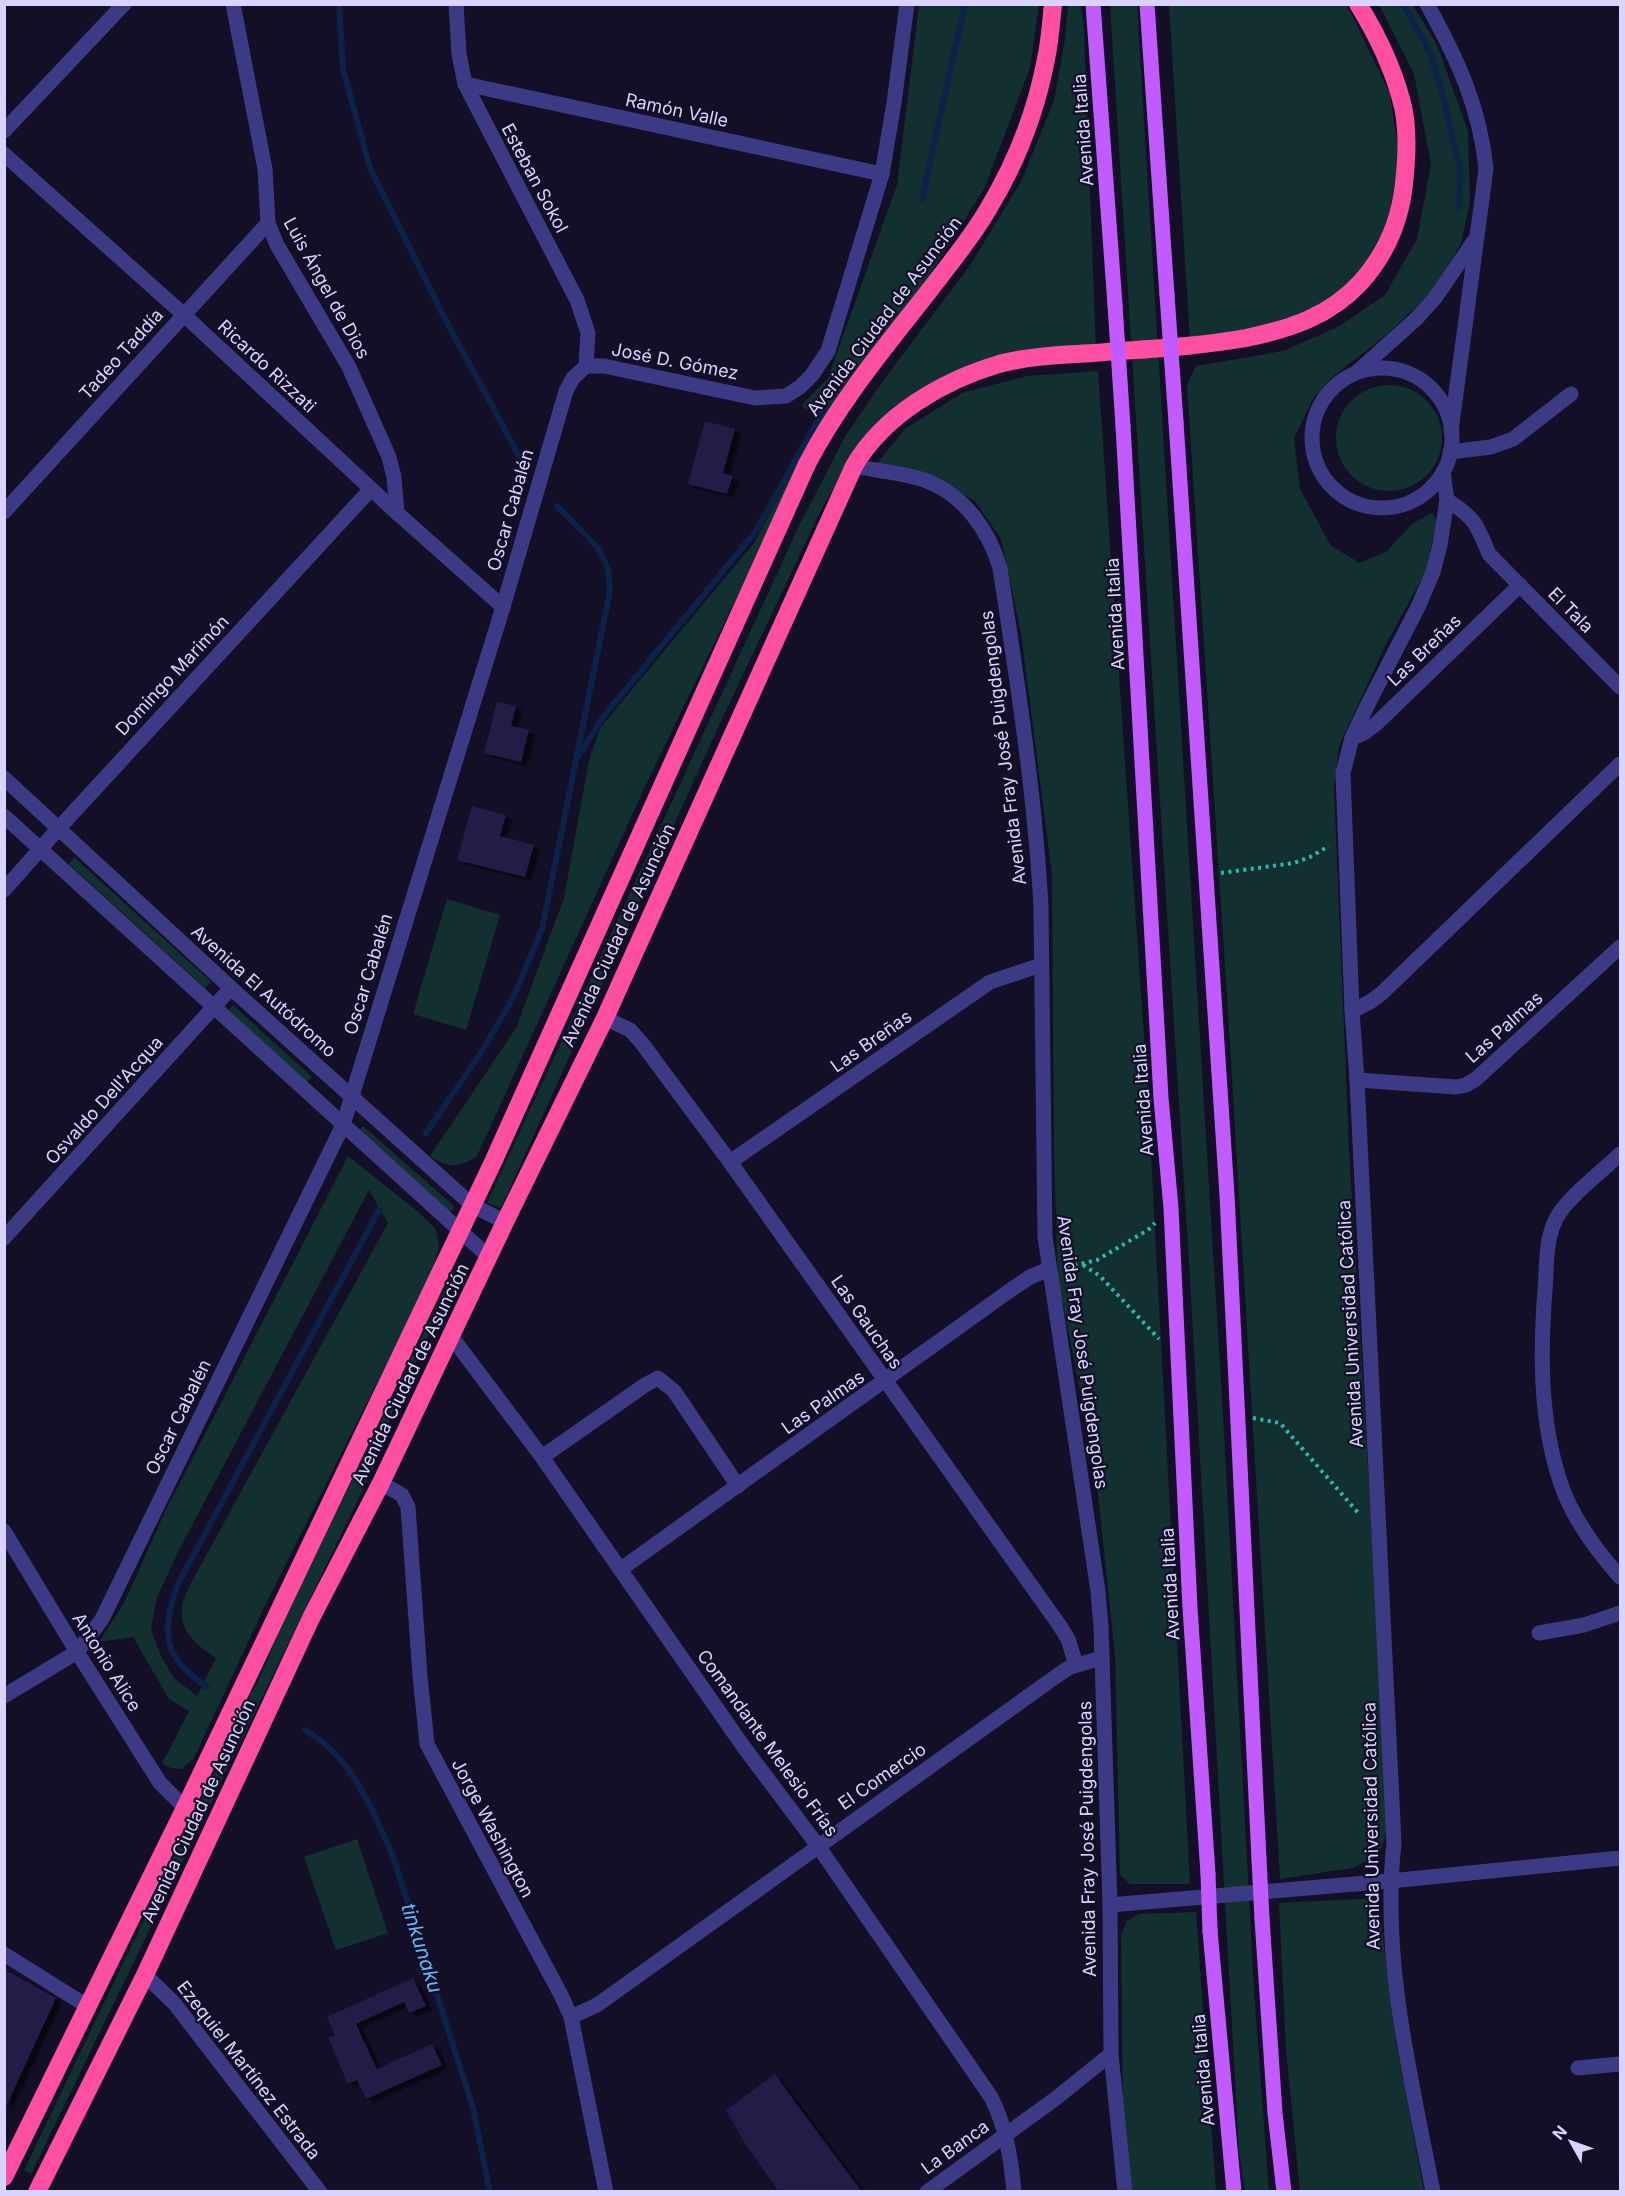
<svg xmlns="http://www.w3.org/2000/svg" width="1625" height="2196" viewBox="0 0 1625 2196" font-family="Inter,sans-serif">
	<style>
		.green { fill: #12302f; fill-rule: evenodd }
		.lines { fill: none; stroke-linecap: round; stroke-linejoin: round }
		.stream { stroke: #0c2248; stroke-width: 6 }
		.building { fill: #241b47; filter: url(#shadow) }
		.path { stroke: #2fb8b0; stroke-width: 4; stroke-dasharray: 3 4.5; stroke-linecap: butt }
		.minor { stroke: #3d3a85; stroke-width: 15 }
		.major { stroke: #c25bff; stroke-width: 15 }
		.highway { stroke: #ff4fa3; stroke-width: 18 }
		.major-bridge { stroke: #c25bff; stroke-width: 15 }
		.labels { text-anchor: middle; dominant-baseline: central; stroke-width: 4.5; stroke-linejoin: round; paint-order: stroke }
		.street-label { font-size: 18px; fill: #d9d4ff; stroke: #130f26 }
		.water-label { font-size: 20px; font-style: italic; fill: #62b6ff; stroke: #130f26 }
	</style>
	<defs>
		<filter id="shadow"><feDropShadow dx="6" dy="4" stdDeviation="1.5" flood-color="#0009"/></filter>
	</defs>
	<rect width="100%" height="100%" fill="#130f26"/>
	<g class="green">
		<path d="M 919,5 L 1039,5 L 1030,68 L 984,189 L 920,290 L 809,448 L 648,780 L 477,1156 C 457,1169 450,1168 430,1156 L 516,1028 L 564,898 L 589,760 L 600,728 L 754,543 L 796,465 L 820,417 L 801,406 L 828,378 L 897,185 Z"/>
		<polygon points="1068,5 1081,5 1084,31 1096,351 988,365 857,449 821,510 720,723 501,1208 487,1203 799,526 846,435 885,378 969,267 1022,180 1054,100 1065,39"/>
		<polygon points="1110,5 1137,5 1223,1415 1254,1990 1269,2191 1245,2191 1239,2151 1190,1279"/>
		<polygon points="1169,5 1346,5 1352,15 1390,94 1399,156 1393,213 1369,268 1323,308 1277,326 1190,341"/>
		<polygon points="1379,5 1413,5 1437,45 1468,131 1470,201 1461,244 1431,293 1385,336 1331,378 1313,399 1294,438 1300,489 1331,546 1360,563 1387,551 1413,523 1432,513 1437,521 1426,571 1386,644 1339,746 1334,788 1349,1148 1389,1827 1378,1855 1353,1868 1280,1879 1228,1012 1187,385 1196,366 1283,351 1338,327 1385,295 1417,239 1431,165 1414,74"/>
		<polygon points="1098,371 1147,1080 1190,1884 1130,1884 1120,1875 1115,1655 1095,1466 1058,1279 1054,1157 1052,875 1021,633 1001,539 975,501 953,489 875,466 905,429 962,393 1027,376"/>
		<circle cx="1389" cy="438" r="53"/>
		<polygon points="74,857 211,982 205,988 69,864"/>
		<polygon points="447,899 500,915 466,1030 413,1014"/>
		<polygon points="233,1005 312,1077 306,1083 228,1011"/>
		<polygon points="363,1126 455,1207 449,1213 357,1132"/>
		<path d="M 348,1156 L 417,1211 L 436,1229 L 439,1247 L 433,1271 L 262,1612 L 194,1758 L 182,1769 L 171,1768 L 162,1764 L 189,1711 L 169,1699 L 133,1637 L 99,1642 L 124,1603 L 165,1512 ZM 369,1190 L 388,1223 L 190,1585 C 187,1592 182,1601 182,1609 C 180,1633 198,1646 216,1658 L 197,1696 L 174,1678 L 162,1658 L 151,1630 L 156,1600 L 178,1552 Z"/>
		<polygon points="455,1269 460,1271 392,1412 374,1467 31,2174 24,2170 215,1771 234,1724 258,1682 285,1617"/>
		<polygon points="357,1839 388,1933 336,1950 304,1857"/>
		<polygon points="1378,1898 1396,2042 1424,2191 1300,2191 1286,2050 1279,1903"/>
		<polygon points="1196,1912 1216,2191 1132,2191 1123,2117 1121,1935 1127,1921 1139,1914"/>
	</g>
	<g class="lines">
		<g class="stream">
			<polyline points="339,4 343,69 370,168 442,313 525,467"/>
			<polyline points="1403,4 1430,52 1443,97 1460,169 1459,208"/>
			<polyline points="922,199 965,4"/>
			<polyline points="579,755 603,717 756,531 825,407"/>
			<polyline points="426,1133 480,1054 513,998 542,929 610,591 608,569 599,549 557,506"/>
			<path d="M 207,1687 C 164,1658 160,1634 177,1586 L 379,1210"/>
			<path d="M 305,1730 C 311,1734 318,1738 324,1743 C 357,1770 379,1823 395,1862 L 473,2108 L 490,2192"/>
		</g>
	</g>
	<g class="building">
		<polygon points="705,421 735,429 723,473 733,476 727,494 688,484"/>
		<polygon points="497,702 516,706 511,726 529,730 521,762 484,753"/>
		<polygon points="472,806 506,815 500,836 534,845 525,877 457,860"/>
		<polygon points="4,1969 56,1998 4,2111"/>
		<polygon points="413,1978 426,2006 409,2013 404,2002 356,2024 377,2069 432,2044 442,2065 366,2099 357,2080 348,2084 328,2038 335,2035 327,2017"/>
		<polygon points="775,2074 798,2106 862,2192 779,2192 744,2142 726,2110"/>
	</g>
	<g class="lines">
		<g class="path">
			<polyline points="1221,873 1294,863 1310,857 1329,846"/>
			<polyline points="1083,1265 1100,1276 1159,1339"/>
			<polyline points="1067,1267 1097,1260 1148,1230 1155,1223"/>
			<polyline points="1253,1418 1280,1423 1360,1515"/>
		</g>
		<g class="minor">
			<polyline points="233,4 265,169 268,223 277,245 349,367 389,457 394,477 397,513"/>
			<polyline points="456,4 459,54 465,84 577,300 588,333 586,366"/>
			<path d="M 1427,4 C 1457,58 1480,107 1486,169 L 1451,431"/>
			<polyline points="465,84 882,174"/>
			<polyline points="4,131 124,4"/>
			<polyline points="4,154 183,314 397,513 503,607"/>
			<polyline points="586,366 604,366 755,398 786,396 800,387 812,375 828,351 882,174 894,103 907,4"/>
			<circle cx="1382" cy="438" r="70"/>
			<polyline points="1357,372 1416,319 1435,298 1474,241"/>
			<polyline points="1450,452 1491,447 1513,439 1571,394"/>
			<path d="M 854,466 C 877,471 906,473 927,481 C 965,496 989,531 1000,568 C 1017,681 1035,793 1041,907 L 1045,1237 L 1098,1591 L 1101,1627 L 1110,1905 L 1111,2054 L 1125,2192"/>
			<path d="M 1447,500 C 1474,517 1477,524 1489,554 L 1620,687"/>
			<polyline points="4,512 268,223"/>
			<polyline points="1352,738 1364,733 1377,723 1520,585"/>
			<polyline points="4,778 231,988 472,1205 505,1222"/>
			<polyline points="4,816 489,1257"/>
			<polyline points="4,890 58,829 371,489"/>
			<polyline points="1352,1011 1370,1002 1382,993 1620,764"/>
			<polyline points="605,1018 630,1030 641,1042 730,1162 1060,1626 1068,1639 1076,1665"/>
			<polyline points="1357,1080 1456,1087 1466,1085 1476,1079 1620,947"/>
			<path d="M 1620,1154 C 1603,1171 1566,1198 1556,1219 C 1545,1240 1547,1267 1545,1290 C 1540,1353 1540,1421 1560,1481 C 1571,1516 1596,1550 1620,1577"/>
			<polyline points="730,1162 990,982 1041,965"/>
			<polyline points="4,1238 231,988"/>
			<path d="M 451,1336 L 542,1457 L 743,1746 L 818,1846 L 991,2097 C 1006,2127 1011,2158 1014,2192"/>
			<polyline points="542,1457 645,1385 658,1378 674,1391 738,1486"/>
			<polyline points="381,1483 402,1495 408,1507 420,1676 427,1744 561,1995 571,2017 606,2192"/>
			<polyline points="4,1531 77,1652 160,1783 185,1808"/>
			<polyline points="621,1569 1012,1289 1030,1277 1049,1269"/>
			<polyline points="1539,1633 1584,1625 1620,1613"/>
			<polyline points="4,1696 77,1652 102,1619 343,1125 503,607 566,391 573,378 586,366"/>
			<polyline points="1110,1905 1390,1881 1620,1858"/>
			<polyline points="4,1954 87,2006"/>
			<polyline points="145,1975 174,2003 320,2192"/>
			<polyline points="571,2017 597,2005 1058,1675 1070,1667 1102,1658"/>
			<polyline points="1578,2068 1620,2064"/>
			<polyline points="927,2192 1055,2099 1111,2054"/>
			<path d="M 1433,2192 C 1411,2077 1381,1960 1394,1843 L 1357,1080 L 1352,1011 L 1343,773 L 1352,738 L 1366,708 L 1418,607 L 1433,572 L 1440,545 L 1447,500 L 1443,472"/>
		</g>
		<g class="major">
			<polyline points="1093,4 1115,305"/>
			<polyline points="1147,4 1167,295"/>
			<polyline points="1176,422 1227,1195 1259,1859"/>
			<polyline points="1123,426 1161,1098 1171,1208 1190,1608 1208,1874"/>
			<polyline points="1262,1919 1275,2113 1284,2192"/>
			<polyline points="1210,1931 1234,2192"/>
		</g>
		<g class="highway">
			<path d="M 4,2177 L 185,1808 L 494,1160 L 807,464 C 842,396 893,338 939,278 C 955,257 973,235 987,211 C 1015,165 1036,112 1046,59 C 1050,41 1051,22 1053,4"/>
			<path d="M 37,2192 L 145,1975 L 311,1618 L 381,1483 L 505,1222 L 605,1018 L 854,466 C 884,415 942,381 999,364 C 1029,356 1062,355 1093,353 C 1145,349 1195,347 1246,338 C 1290,329 1330,316 1361,282 C 1386,254 1400,221 1404,184 C 1407,157 1409,125 1401,99 C 1392,66 1376,33 1358,4"/>
		</g>
		<g class="major-bridge">
			<polyline points="1167,295 1176,422"/>
			<polyline points="1115,305 1123,426"/>
			<polyline points="1259,1859 1262,1919"/>
			<polyline points="1208,1874 1210,1931"/>
		</g>
	</g>
	<g class="labels">
		<g class="street-label">
			<text transform="translate(677 110) rotate(12)">Ramón Valle</text>
			<text transform="translate(1083 130) rotate(-94)">Avenida Italia</text>
			<text transform="translate(535 178) rotate(62)">Esteban Sokol</text>
			<text transform="translate(327 288) rotate(61)">Luis Ángel de Dios</text>
			<text transform="translate(884 316) rotate(-53)">Avenida Ciudad de Asunción</text>
			<text transform="translate(121 354) rotate(-48)">Tadeo Taddía</text>
			<text transform="translate(675 361) rotate(11)">José D. Gómez</text>
			<text transform="translate(267 366) rotate(43)">Ricardo Rizzati</text>
			<text transform="translate(510 510) rotate(-74)">Oscar Cabalén</text>
			<text transform="translate(1571 610) rotate(45)">El Tala</text>
			<text transform="translate(1115 614) rotate(-93)">Avenida Italia</text>
			<text transform="translate(1424 650) rotate(-44)">Las Breñas</text>
			<text transform="translate(172 675) rotate(-47)">Domingo Marimón</text>
			<text transform="translate(1003 748) rotate(-97)">Avenida Fray José Puigdengolas</text>
			<text transform="translate(618 935) rotate(-65)">Avenida Ciudad de Asunción</text>
			<text transform="translate(368 974) rotate(-73)">Oscar Cabalén</text>
			<text transform="translate(264 991) rotate(42)">Avenida El Autódromo</text>
			<text transform="translate(1504 1027) rotate(-42)">Las Palmas</text>
			<text transform="translate(871 1041) rotate(-35)">Las Breñas</text>
			<text transform="translate(104 1100) rotate(-48)">Osvaldo Dell'Acqua</text>
			<text transform="translate(1143 1100) rotate(-94)">Avenida Italia</text>
			<text transform="translate(867 1322) rotate(55)">Las Gauchas</text>
			<text transform="translate(1350 1324) rotate(-93)">Avenida Universidad Católica</text>
			<text transform="translate(1083 1352) rotate(82)">Avenida Fray José Puigdengolas</text>
			<text transform="translate(410 1374) rotate(-64)">Avenida Ciudad de Asunción</text>
			<text transform="translate(823 1402) rotate(-35)">Las Palmas</text>
			<text transform="translate(178 1417) rotate(-64)">Oscar Cabalén</text>
			<text transform="translate(1170 1584) rotate(-93)">Avenida Italia</text>
			<text transform="translate(107 1662) rotate(58)">Antonio Alice</text>
			<text transform="translate(768 1743) rotate(54)">Comandante Melesio Frías</text>
			<text transform="translate(882 1776) rotate(-35)">El Comercio</text>
			<text transform="translate(198 1811) rotate(-65)">Avenida Ciudad de Asunción</text>
			<text transform="translate(1371 1826) rotate(-91)">Avenida Universidad Católica</text>
			<text transform="translate(493 1828) rotate(62)">Jorge Washington</text>
			<text transform="translate(1087 1839) rotate(-91)">Avenida Fray José Puigdengolas</text>
			<text transform="translate(249 2070) rotate(52)">Ezequiel Martínez Estrada</text>
			<text transform="translate(1203 2070) rotate(-95)">Avenida Italia</text>
			<text transform="translate(955 2147) rotate(-36)">La Banca</text>
		</g>
		<g class="water-label">
			<text transform="translate(422 1948) rotate(72)">tinkunaku</text>
		</g>
	</g>
	<rect width="1625" height="2196" fill="none" stroke="#d9d4ff" stroke-width="12"/>
	<g transform="translate(1571 2142) rotate(310)" stroke="#130f26" stroke-width="4.5" paint-order="stroke">
	<path d="M0-4.5L10 22L0 15L-10 22Z" fill="#d9d4ff"/>
	<text y="-9" font-size="16" font-weight="bold" text-anchor="middle" fill="#d9d4ff">N</text>
	</g>
</svg>
